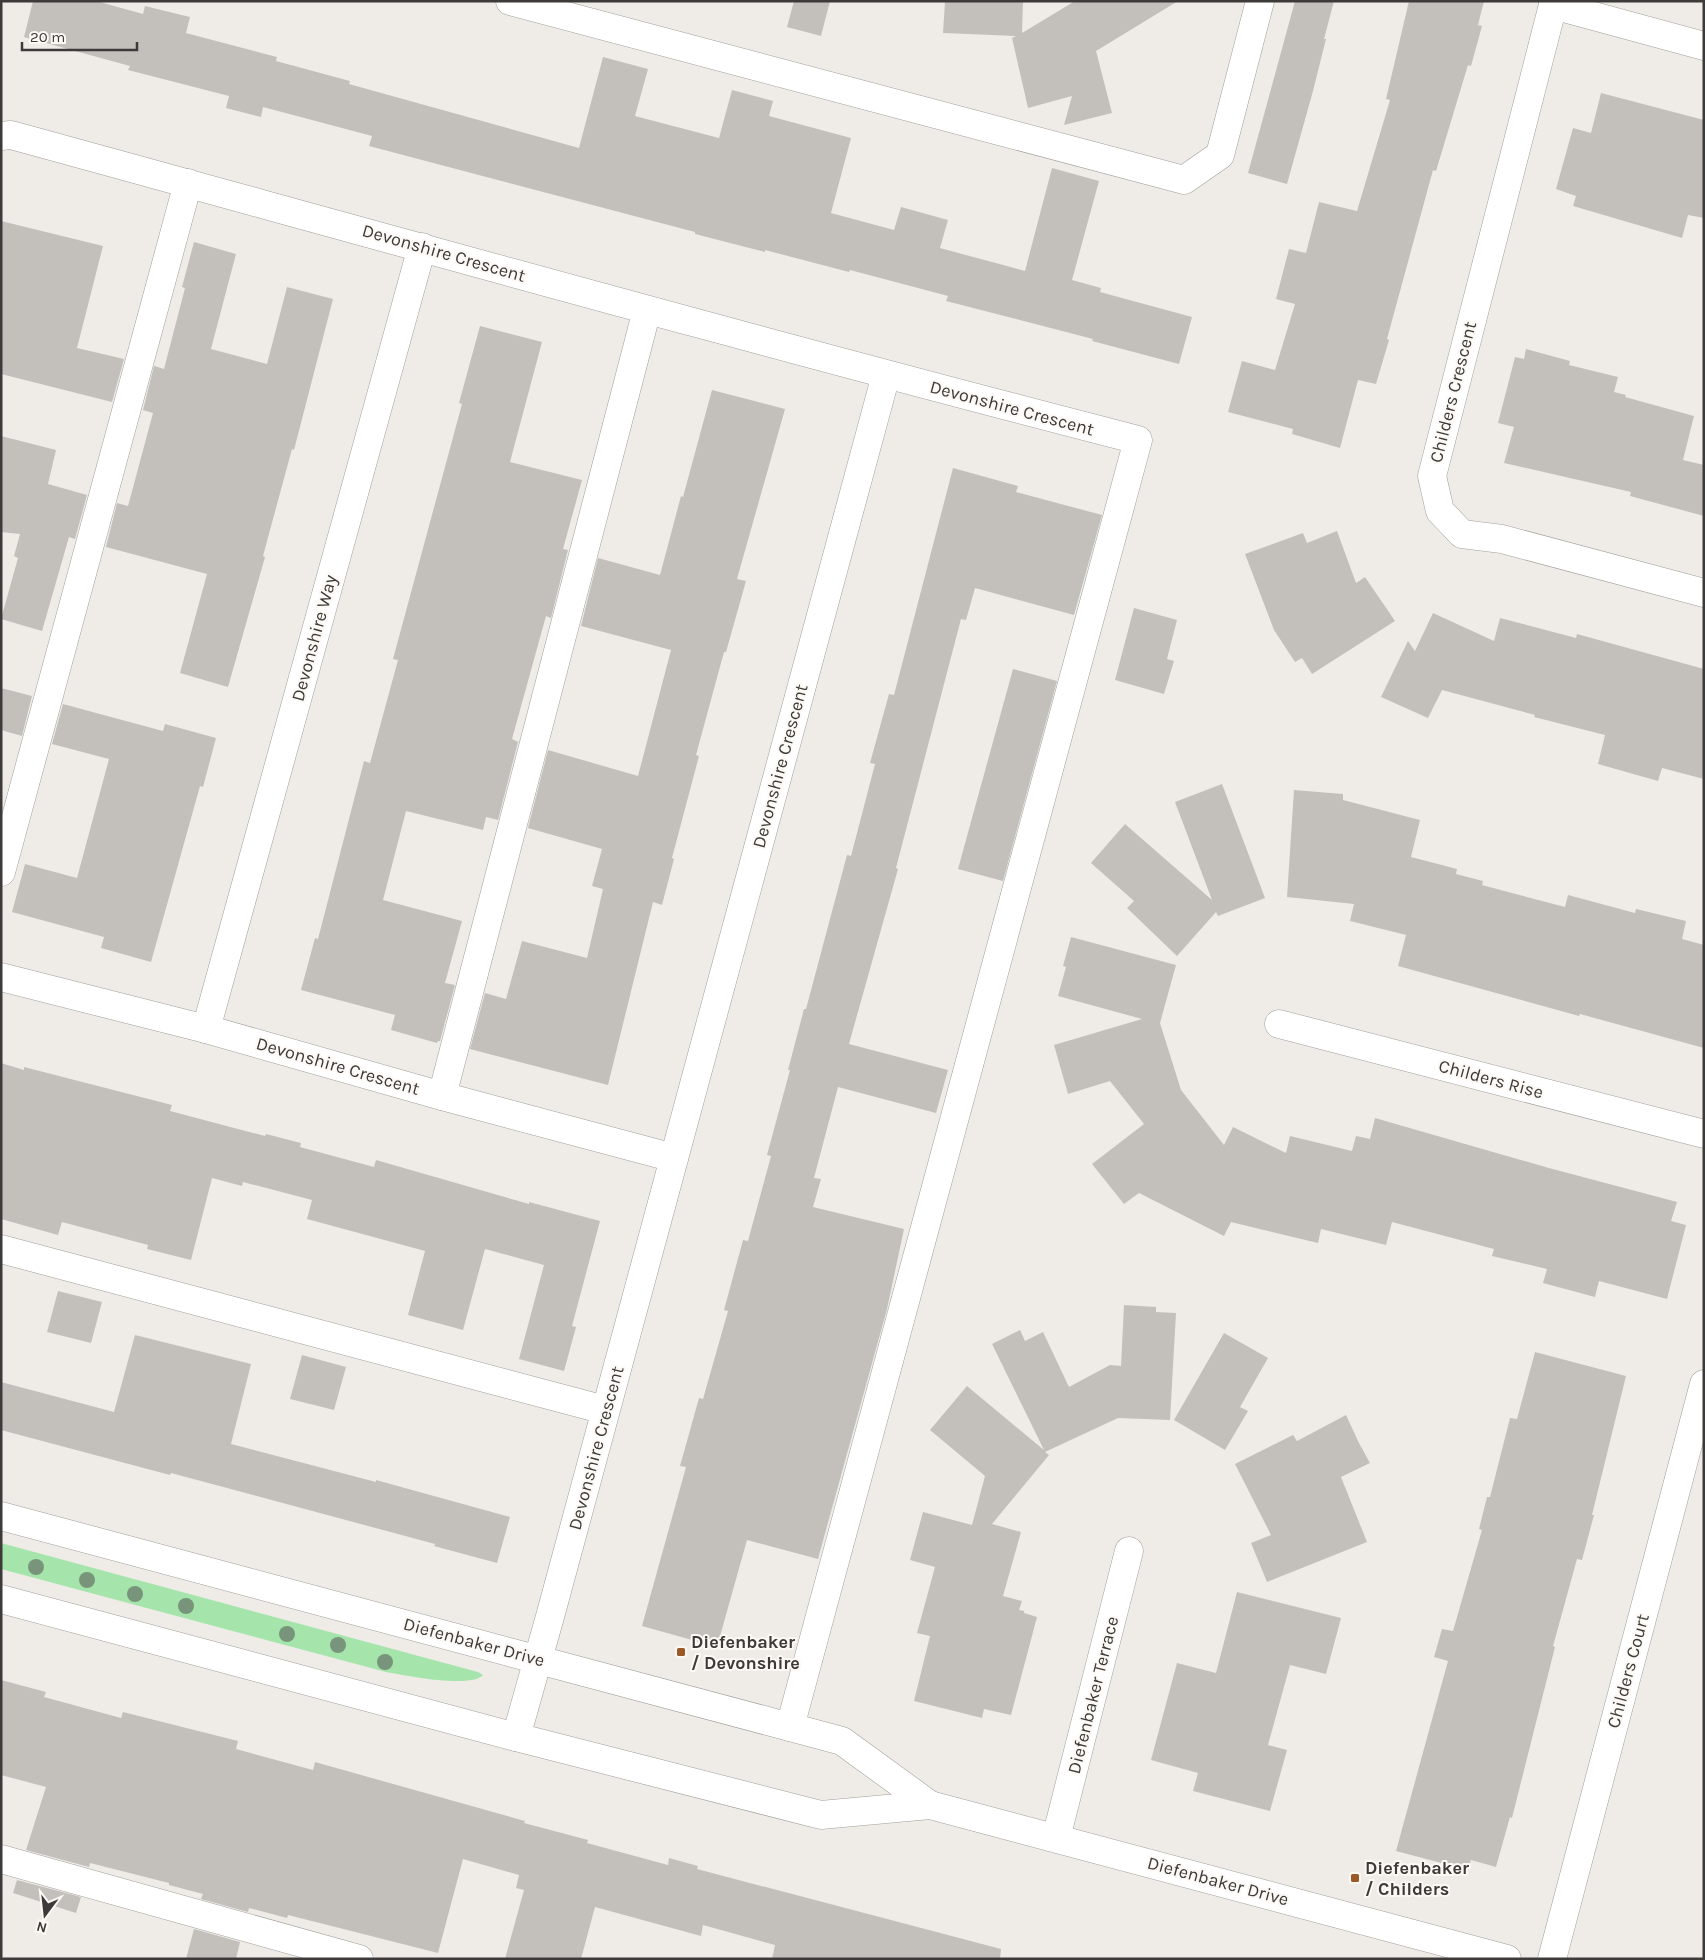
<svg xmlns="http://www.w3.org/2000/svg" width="1705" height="1960" viewBox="0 0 1705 1960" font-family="Karla,sans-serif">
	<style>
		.green { fill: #a5e5ab }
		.building { fill: #c3c0bc }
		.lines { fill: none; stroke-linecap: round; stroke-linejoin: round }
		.minor-casing { stroke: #a19f9b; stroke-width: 29 }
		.minor { stroke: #fff; stroke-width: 28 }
		.tree { fill: #78957b }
		.poi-dot { fill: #9c5928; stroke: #fcf9f5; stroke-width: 2 }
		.labels { text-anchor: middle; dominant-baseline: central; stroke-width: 4; stroke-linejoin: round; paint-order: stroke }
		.street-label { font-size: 18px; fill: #3c3b39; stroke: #fcf9f5 }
		.poi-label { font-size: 18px; font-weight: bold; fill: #3c3b39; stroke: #fcf9f5; text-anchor: start }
	</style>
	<rect width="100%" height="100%" fill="#efece8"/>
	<path class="green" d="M 1,1543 L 478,1672 L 483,1675 C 471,1689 403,1675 386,1672 L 1,1569 Z"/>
	<g class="building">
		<polygon points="33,1 96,1 143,14 145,6 190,17 186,33 277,57 276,61 350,81 349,84 579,148 603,57 648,69 635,116 719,138 732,90 773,101 769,116 851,138 831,213 894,230 901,207 948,220 940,248 1025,271 1052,168 1099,181 1072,280 1101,288 1100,292 1192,317 1179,364 1092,341 1093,339 946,301 948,296 850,270 849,272 765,250 765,252 695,234 695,232 369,146 372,136 263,107 261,117 226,108 229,96 128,70 130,66 24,37"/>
		<polygon points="794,1 830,1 821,36 787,27"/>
		<polygon points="945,1 1023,1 1022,33 1075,1 1178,1 1096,51 1112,113 1064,125 1072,96 1028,108 1012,38 1016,36 943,33"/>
		<polygon points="1295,1 1334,1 1324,39 1326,39 1313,91 1287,184 1248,173"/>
		<polygon points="1409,1 1484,1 1478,25 1482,26 1471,66 1468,65 1436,171 1433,170 1387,339 1389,340 1376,384 1358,380 1340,448 1292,434 1293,429 1228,412 1242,361 1275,370 1295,304 1276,299 1289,249 1306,253 1319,202 1357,211 1390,100 1386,99"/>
		<polygon points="1601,93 1704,120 1704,218 1688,215 1682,238 1573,206 1576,196 1556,189 1573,128 1591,133"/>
		<polygon points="1,221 103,246 77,348 124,359 112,402 1,374"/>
		<polygon points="194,242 236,254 211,349 267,364 287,287 333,299 294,450 292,449 263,556 265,557 228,687 180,673 207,574 106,547 117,503 128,506 153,413 143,410 154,366 164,369 185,288 182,287"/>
		<polygon points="480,326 542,342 510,462 582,480 563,549 568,550 551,618 546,616 512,739 518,742 498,820 486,817 483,830 406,811 383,900 462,921 445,983 455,985 440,1041 438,1041 437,1043 391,1030 395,1015 301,990 315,938 318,939 364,761 370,763 398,660 393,659 462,404 459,403"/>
		<polygon points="1526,349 1570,361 1569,365 1618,377 1614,392 1626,395 1625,397 1694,416 1683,460 1704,465 1704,516 1630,496 1631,492 1504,463 1514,427 1498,423 1515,357 1524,359"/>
		<polygon points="712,390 785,409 737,579 746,581 726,652 724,652 696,755 699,756 672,858 674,859 662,905 653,902 608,1085 470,1049 485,993 506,999 522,941 587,958 603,889 592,886 602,849 528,828 548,750 638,776 671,650 581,626 598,558 660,575 681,496 683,497"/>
		<polygon points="1,436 56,450 48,484 87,495 75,539 69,537 42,631 1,619 18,558 14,556 20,534 1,532"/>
		<polygon points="953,468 1018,486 1016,492 1102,515 1074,615 975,588 966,620 961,619 896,868 898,869 849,1044 948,1070 936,1113 838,1087 814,1178 821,1179 813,1207 904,1229 887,1309 818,1559 747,1540 717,1647 642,1626 686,1467 680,1466 699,1398 703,1399 728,1311 724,1310 743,1240 748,1241 771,1156 767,1155 790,1070 788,1070 804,1009 806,1009 847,855 851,856 875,764 870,763 889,694 894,695"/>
		<polygon points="1337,531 1356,583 1365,577 1395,621 1312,674 1302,658 1295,662 1274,630 1245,554 1303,533 1307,543"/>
		<polygon points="1134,608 1177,620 1167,659 1174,661 1164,694 1115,680"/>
		<polygon points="1433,613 1494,641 1500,618 1576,638 1577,634 1704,669 1704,779 1662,768 1658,781 1598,764 1605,735 1534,717 1535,715 1442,690 1428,718 1381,697 1408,641 1415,651"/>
		<polygon points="1013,669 1057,681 1003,881 958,869"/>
		<polygon points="1,688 32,696 22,736 1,730"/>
		<polygon points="63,704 163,731 165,724 216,738 203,787 200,786 151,962 101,948 104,937 12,912 25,864 77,878 109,759 52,744"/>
		<polygon points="1222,784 1265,898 1218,916 1216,912 1177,956 1127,908 1134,901 1091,863 1125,824 1212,900 1175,802"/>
		<polygon points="1294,790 1343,794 1343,800 1420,820 1411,857 1457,869 1456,874 1483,881 1482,885 1565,907 1568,895 1635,913 1636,909 1686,921 1682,939 1704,945 1704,1048 1580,1014 1579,1016 1398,966 1406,935 1350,921 1354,904 1287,897"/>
		<polygon points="1071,937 1176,965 1160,1023 1181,1090 1224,1145 1233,1127 1286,1153 1290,1136 1352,1151 1356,1136 1370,1139 1375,1118 1549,1168 1677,1202 1671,1221 1686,1225 1667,1299 1599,1281 1595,1297 1543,1283 1547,1269 1492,1256 1494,1249 1392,1222 1386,1245 1321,1229 1318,1243 1231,1222 1224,1236 1139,1193 1124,1204 1092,1164 1144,1124 1110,1081 1068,1094 1054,1045 1142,1019 1058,996 1066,967 1063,966"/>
		<polygon points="1,1063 24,1070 24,1067 172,1105 170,1111 265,1136 266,1134 301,1143 300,1147 374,1167 376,1160 529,1204 529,1202 600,1221 572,1326 576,1327 564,1371 519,1359 544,1265 485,1249 463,1330 408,1315 425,1251 307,1219 312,1200 243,1182 242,1186 212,1178 191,1260 147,1249 148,1245 62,1222 58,1235 1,1219"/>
		<polygon points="58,1291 102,1302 91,1343 47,1332"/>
		<polygon points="1124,1305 1156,1307 1156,1312 1176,1313 1170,1420 1118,1418 1045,1452 1049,1455 992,1524 1021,1532 1003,1596 1022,1601 1019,1610 1024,1611 1024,1613 1037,1617 1011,1715 984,1709 982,1718 914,1701 930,1636 917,1633 935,1567 910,1560 923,1512 972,1525 985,1476 930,1430 967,1386 1044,1450 992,1344 1020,1330 1025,1341 1043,1332 1069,1387 1110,1365 1121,1366"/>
		<polygon points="1224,1333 1268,1358 1240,1407 1248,1411 1225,1450 1174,1420"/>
		<polygon points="135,1335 251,1364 231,1444 376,1482 376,1480 510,1517 497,1563 434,1546 435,1544 171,1473 170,1475 1,1430 1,1382 114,1412"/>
		<polygon points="1535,1352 1626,1376 1592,1515 1594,1515 1582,1560 1577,1559 1553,1646 1555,1647 1512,1818 1510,1817 1496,1867 1471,1860 1468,1870 1396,1851 1448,1661 1434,1657 1442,1629 1453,1631 1482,1530 1479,1529 1487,1497 1490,1497 1510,1418 1517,1419"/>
		<polygon points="302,1355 346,1367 334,1410 290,1399"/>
		<polygon points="1346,1415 1359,1443 1370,1463 1341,1477 1367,1542 1267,1582 1251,1543 1271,1535 1235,1464 1293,1435 1297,1441"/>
		<polygon points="1237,1592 1341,1618 1326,1674 1290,1665 1268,1745 1287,1750 1270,1811 1193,1791 1198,1773 1151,1760 1177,1663 1216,1673"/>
		<polygon points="1,1680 46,1692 44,1697 121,1718 123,1712 238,1741 236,1749 313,1770 315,1762 525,1821 524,1823 588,1840 587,1843 668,1865 669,1858 698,1866 697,1869 1001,1949 1000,1959 772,1959 775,1945 703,1925 701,1936 595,1907 581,1959 505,1959 524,1890 516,1888 519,1875 463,1859 438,1953 288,1915 287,1918 249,1908 248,1912 201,1899 203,1894 169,1885 169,1883 90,1863 89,1867 26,1850 46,1787 1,1775"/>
		<polygon points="17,1880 81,1897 76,1913 13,1893"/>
		<polygon points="194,1929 240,1942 236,1959 186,1959"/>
	</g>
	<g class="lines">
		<g class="minor-casing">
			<g id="minor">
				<polyline points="510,1 1184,180 1220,155 1260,1"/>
				<polyline points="1554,1 1432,476 1440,511 1462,534 1502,539 1704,593"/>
				<polyline points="1553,5 1704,46"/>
				<path d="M 1,136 L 11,135 C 387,238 761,343 1138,440 L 790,1727"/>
				<polyline points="1,872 188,183"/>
				<polyline points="1,977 206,1029 442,1096 674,1158"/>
				<polyline points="1279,1024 1704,1134"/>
				<polyline points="206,1029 422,247"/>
				<polyline points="442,1096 647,310"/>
				<polyline points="1,1249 605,1410"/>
				<polyline points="1,1516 842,1741 930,1805"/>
				<polyline points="1,1599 516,1737 821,1815 930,1805 1507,1959"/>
				<polyline points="516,1737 551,1613 886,375"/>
				<polyline points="1056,1838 1129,1551"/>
				<polyline points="1,1859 359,1959"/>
				<polyline points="1552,1959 1704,1384"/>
			</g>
		</g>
		<use href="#minor" class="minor"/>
	</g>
	<g class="tree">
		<circle cx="36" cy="1567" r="8"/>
		<circle cx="87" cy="1580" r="8"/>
		<circle cx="135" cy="1594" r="8"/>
		<circle cx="186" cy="1606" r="8"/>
		<circle cx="287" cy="1634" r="8"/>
		<circle cx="338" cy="1645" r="8"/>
		<circle cx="385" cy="1662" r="8"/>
	</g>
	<g class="poi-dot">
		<rect x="676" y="1647" width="10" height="10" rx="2.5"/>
		<rect x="1350" y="1873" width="10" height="10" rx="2.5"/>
	</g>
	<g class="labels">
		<g class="street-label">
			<text transform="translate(444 253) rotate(16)">Devonshire Crescent</text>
			<text transform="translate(1453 392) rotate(-76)">Childers Crescent</text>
			<text transform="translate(1012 408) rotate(15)">Devonshire Crescent</text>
			<text transform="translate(314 638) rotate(-75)">Devonshire Way</text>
			<text transform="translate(780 766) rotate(-75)">Devonshire Crescent</text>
			<text transform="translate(338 1066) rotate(16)">Devonshire Crescent</text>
			<text transform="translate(1491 1079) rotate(15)">Childers Rise</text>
			<text transform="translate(596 1448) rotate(-75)">Devonshire Crescent</text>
			<text transform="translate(474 1642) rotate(15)">Diefenbaker Drive</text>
			<text transform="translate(1628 1671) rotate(-75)">Childers Court</text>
			<text transform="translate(1093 1695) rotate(-76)">Diefenbaker Terrace</text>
			<text transform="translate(1218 1881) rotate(15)">Diefenbaker Drive</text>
		</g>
		<g class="poi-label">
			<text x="691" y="1642">Diefenbaker<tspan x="691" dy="21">/ Devonshire</tspan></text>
			<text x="1365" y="1868">Diefenbaker<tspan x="1365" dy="21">/ Childers</tspan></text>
		</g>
	</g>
	<rect width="1705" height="1960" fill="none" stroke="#3c3b39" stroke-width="5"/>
	<g transform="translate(45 1915) rotate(195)" stroke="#fcf9f5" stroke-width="4" paint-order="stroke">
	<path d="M0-4L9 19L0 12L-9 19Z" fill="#3c3b39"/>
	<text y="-8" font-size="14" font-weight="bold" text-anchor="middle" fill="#3c3b39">N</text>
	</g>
	<path d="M22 42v8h115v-8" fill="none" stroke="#3c3b39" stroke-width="2.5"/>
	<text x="30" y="42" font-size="15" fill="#3c3b39" stroke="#fcf9f5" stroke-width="4" paint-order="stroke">20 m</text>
</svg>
